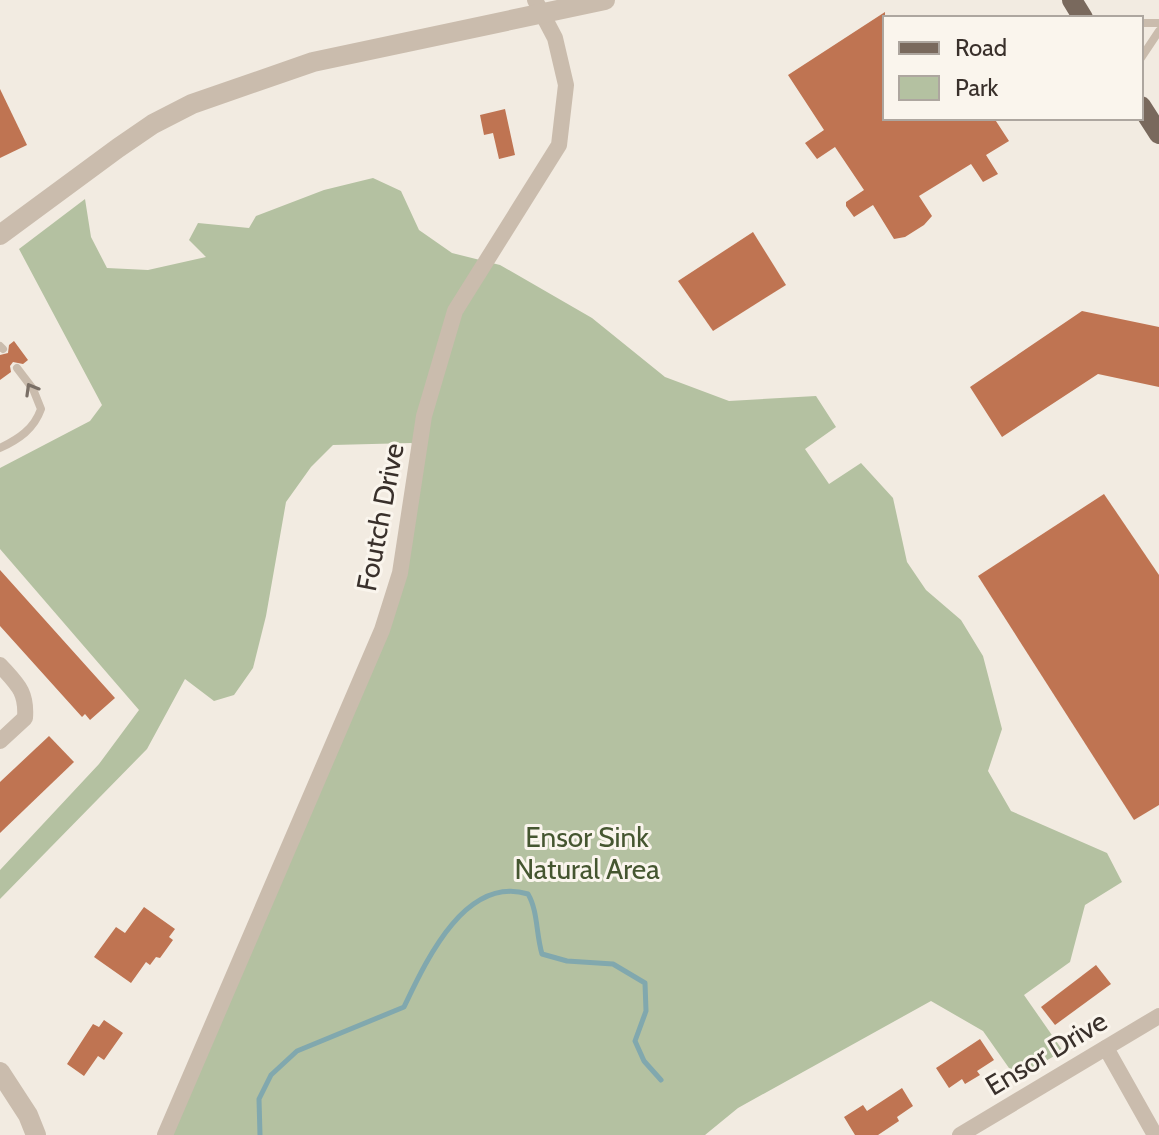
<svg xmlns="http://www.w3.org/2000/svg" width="1159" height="1135" viewBox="0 0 1159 1135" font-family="Cabin,sans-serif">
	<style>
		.green { fill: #b4c1a1 }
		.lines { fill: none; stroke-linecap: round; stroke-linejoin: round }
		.stream { stroke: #81a8ae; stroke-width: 5 }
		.building { fill: #bf7452 }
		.service { stroke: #cabcad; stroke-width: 8 }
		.minor { stroke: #cabcad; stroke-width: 16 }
		.tertiary { stroke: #cabcad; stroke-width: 20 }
		.primary { stroke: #79695d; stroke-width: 20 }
		.oneway { stroke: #7a6f66 }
		.labels { text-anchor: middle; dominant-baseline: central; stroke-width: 6; stroke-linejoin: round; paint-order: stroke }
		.street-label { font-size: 28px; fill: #39302b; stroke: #faf5ed }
		.park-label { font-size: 28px; fill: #455630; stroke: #faf5ed }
	</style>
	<rect width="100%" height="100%" fill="#f2ebe1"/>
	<polygon class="green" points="373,178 401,191 419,230 452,253 500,265 592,318 665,377 729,401 816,396 836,427 805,449 829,484 861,463 893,498 907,562 926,590 961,620 983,656 1002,729 988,771 1011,811 1107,853 1122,882 1085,905 1070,962 1024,995 1063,1051 1016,1078 983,1031 931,1001 738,1108 705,1135 165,1135 400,573 419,446 411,443 333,445 311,467 286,502 266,616 253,668 234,695 214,701 185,679 147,749 0,899 0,870 99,764 139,710 0,549 0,468 90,421 102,405 19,249 85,199 91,237 107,268 148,270 206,257 189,240 198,223 249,228 256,216 324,190"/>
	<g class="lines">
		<path class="stream" d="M 260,1135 L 259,1099 L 271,1075 L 297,1051 L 404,1007 C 426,961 465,875 528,894 C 538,911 536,934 542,954 L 567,961 L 613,964 L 645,983 L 646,1011 L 635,1041 L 644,1061 L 661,1080"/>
	</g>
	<g class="building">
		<polygon points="885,12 885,118 994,118 1009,141 986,155 998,174 983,182 971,164 919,196 932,216 924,225 905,237 894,239 873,205 854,217 846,206 846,202 864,190 835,147 817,159 805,143 824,130 788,75"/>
		<polygon points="0,89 27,145 0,158"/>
		<polygon points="505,109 515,155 499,159 493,133 484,135 480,115"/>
		<polygon points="753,232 786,285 713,331 678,281"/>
		<polygon points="1082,311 1159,327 1159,387 1098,374 1002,437 970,387"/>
		<polygon points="14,341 28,360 23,364 13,362 10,366 11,372 0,380 0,355 8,353 9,345"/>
		<polygon points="1104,494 1159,575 1159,805 1134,820 978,576"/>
		<polygon points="0,570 115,698 90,720 85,714 82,717 0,626"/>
		<polygon points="49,736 74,762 0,833 0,782"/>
		<polygon points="144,907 175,929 169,937 173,940 160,958 156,957 150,965 146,962 131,983 94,957 116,927 125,933"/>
		<polygon points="1096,965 1111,984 1055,1025 1041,1007"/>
		<polygon points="104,1020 123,1033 104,1060 98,1056 84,1076 67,1064 93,1024 99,1027"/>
		<polygon points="980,1039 994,1060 977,1071 980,1075 965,1084 962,1079 949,1088 936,1068"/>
		<polygon points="902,1088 913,1106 897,1117 899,1121 878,1135 855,1135 844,1117 863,1105 867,1111"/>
	</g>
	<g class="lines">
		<g class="service">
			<polyline points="1141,23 1159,23"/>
			<polyline points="1141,58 1159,31"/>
			<polyline points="0,346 3,349"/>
			<path d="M 0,448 C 19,439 34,429 41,409 L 33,389 L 17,368"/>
		</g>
		<g class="minor">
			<path d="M 0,665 C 17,684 27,691 25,718 L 0,741"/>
			<polyline points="1106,1048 1155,1135"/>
			<polyline points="165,1135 382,630 400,573 424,416 455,311 559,145 566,85 555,38 535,0"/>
			<polyline points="960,1135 1159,1016"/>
		</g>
		<g class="tertiary">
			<polyline points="0,235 118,148 153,124 192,104 313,62 605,0"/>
			<polyline points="0,1072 28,1115 36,1135"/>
		</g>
		<g class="primary">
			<polyline points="1072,0 1083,18"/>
			<polyline points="1141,106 1159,134"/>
		</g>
	</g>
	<defs><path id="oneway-chevron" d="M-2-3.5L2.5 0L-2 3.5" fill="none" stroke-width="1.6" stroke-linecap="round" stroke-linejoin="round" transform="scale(2)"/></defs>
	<use class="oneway" href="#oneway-chevron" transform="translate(31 389) rotate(-120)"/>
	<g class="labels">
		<g class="street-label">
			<text transform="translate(380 517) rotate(-79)">Foutch Drive</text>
			<text transform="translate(1046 1053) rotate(-31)">Ensor Drive</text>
		</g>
		<g class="park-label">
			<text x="587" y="837">Ensor Sink<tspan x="587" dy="32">Natural Area</tspan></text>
		</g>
	</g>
	<rect x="883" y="16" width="260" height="104" fill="#faf5ed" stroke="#ada69f" stroke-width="2"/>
	<rect x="899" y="42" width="40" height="12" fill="#79695d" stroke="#ada69f" stroke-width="2"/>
	<text x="955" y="56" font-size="24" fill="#39302b">Road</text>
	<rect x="899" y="76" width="40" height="24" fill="#b4c1a1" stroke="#ada69f" stroke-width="2"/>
	<text x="955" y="96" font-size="24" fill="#39302b">Park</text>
</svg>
